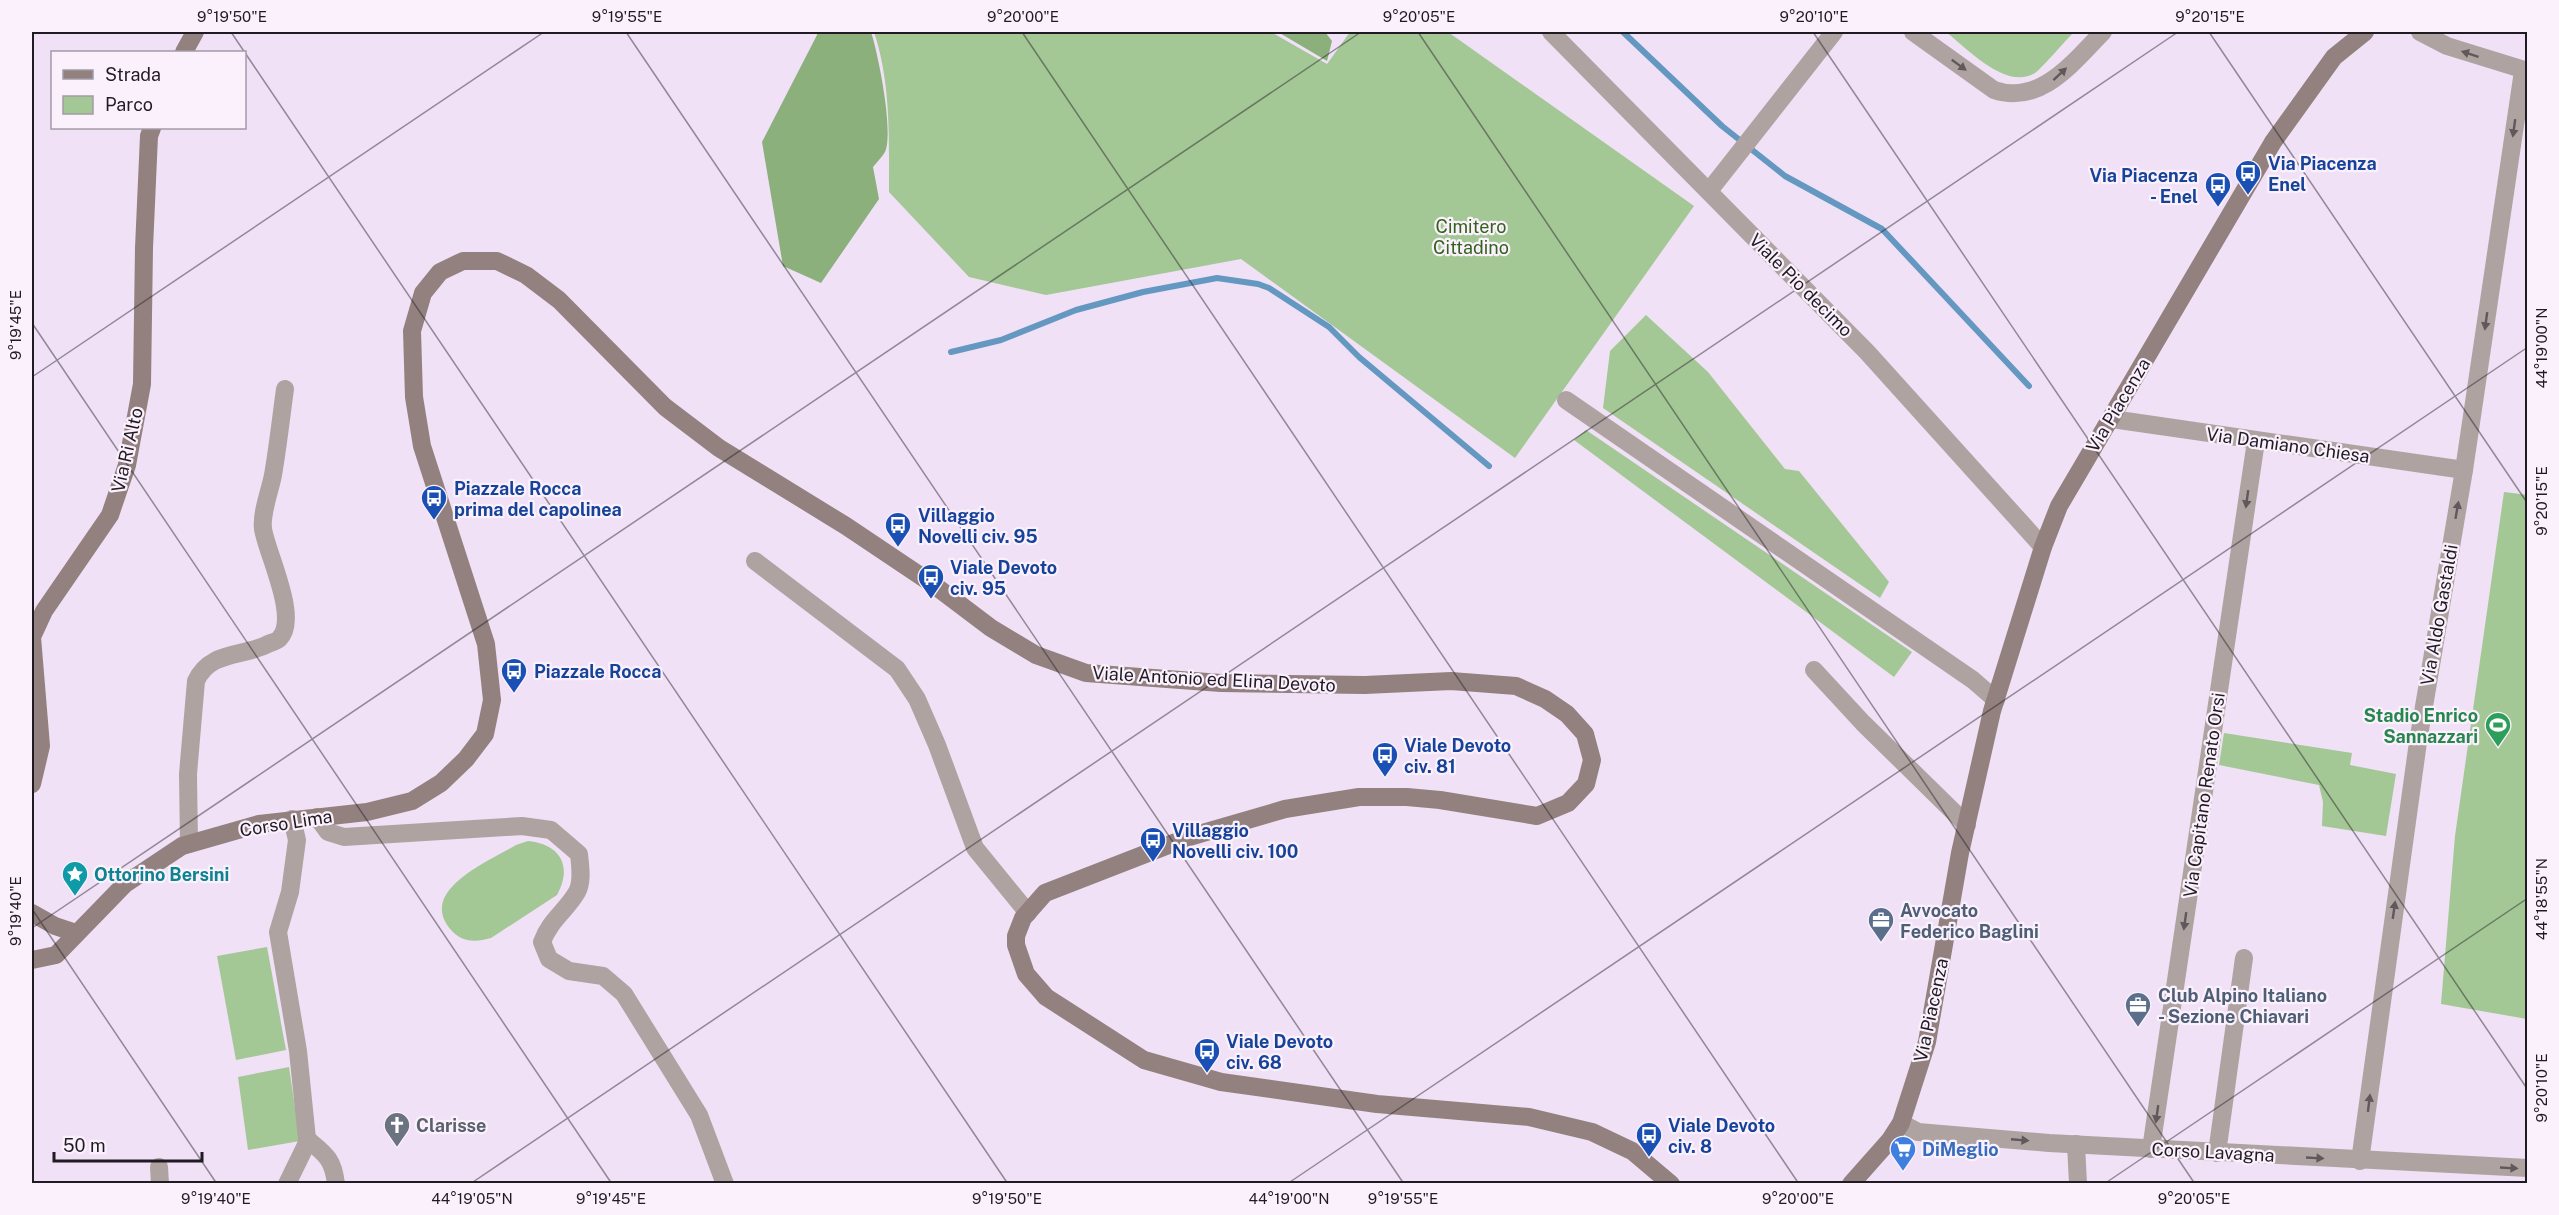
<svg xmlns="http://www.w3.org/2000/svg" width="2559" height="1215" viewBox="0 0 2559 1215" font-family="'Public Sans',sans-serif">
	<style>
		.green { fill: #a4c796 }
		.forest { fill: #8bb07c }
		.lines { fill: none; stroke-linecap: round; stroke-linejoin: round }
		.stream { stroke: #6498c1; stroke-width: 6 }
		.street { stroke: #afa3a1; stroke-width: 18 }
		.secondary { stroke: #93817f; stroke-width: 18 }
		.oneway { fill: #60585b }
		.ticks { fill: none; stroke: #201b22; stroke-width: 1.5; stroke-opacity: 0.45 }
		.labels { text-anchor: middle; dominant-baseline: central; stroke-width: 4.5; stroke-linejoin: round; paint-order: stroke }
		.transit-label { font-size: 18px; font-weight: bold; fill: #164399; stroke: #faf1fd; text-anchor: start }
		.park-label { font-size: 18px; fill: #33621b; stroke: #faf1fd }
		.street-label { font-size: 18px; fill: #201b22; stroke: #faf1fd }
		.leisure-label { font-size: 18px; font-weight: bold; fill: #27864d; stroke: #faf1fd; text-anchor: end }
		.culture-label { font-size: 18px; font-weight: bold; fill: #0d838f; stroke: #faf1fd; text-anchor: start }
		.service-label { font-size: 18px; font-weight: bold; fill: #4e5e75; stroke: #faf1fd; text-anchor: start }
		.worship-label { font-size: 18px; font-weight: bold; fill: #5b616d; stroke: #faf1fd; text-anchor: start }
		.shop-label { font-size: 18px; font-weight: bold; fill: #366cbe; stroke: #faf1fd; text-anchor: start }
		.neatline { fill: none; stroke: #201b22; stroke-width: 2 }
		.ticks-label { font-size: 15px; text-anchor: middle; fill: #201b22 }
	</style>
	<rect width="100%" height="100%" fill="#f0e1f6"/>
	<g class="green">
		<path d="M 874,32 L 1271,32 L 1327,64 L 1350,32 L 1448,32 L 1694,206 L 1515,458 L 1241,259 L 1046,295 L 969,277 L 889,192 C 889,138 891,83 874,32 Z"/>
		<path d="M 1946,32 L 2074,32 C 2065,41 2043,67 2035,73 C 2006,91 1967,48 1946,32 Z"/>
		<polygon points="1646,315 1708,372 1785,469 1799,471 1889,582 1880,598 1603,408 1610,351"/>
		<polygon points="1586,430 1912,652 1894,677 1574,440"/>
		<polygon points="2504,492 2528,495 2527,1019 2441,1004 2455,836"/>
		<polygon points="2224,733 2352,753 2350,765 2396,774 2386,836 2322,826 2323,802 2319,785 2219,765"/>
		<path d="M 528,841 C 560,844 573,866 557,895 L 491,938 C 477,942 463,943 452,931 C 415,891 489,861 516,845 Z"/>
		<polygon points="267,947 286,1050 236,1060 217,956"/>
		<polygon points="289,1067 300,1141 248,1150 238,1077"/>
	</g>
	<g class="forest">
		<path d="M 817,32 L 871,32 C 878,53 894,132 885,152 C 882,157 877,162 873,167 L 879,199 L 821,283 L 783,266 L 762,142 L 817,35 Z"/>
		<polygon points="1278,32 1325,32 1332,41 1327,61"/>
	</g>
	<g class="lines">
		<g class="stream">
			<polyline points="1623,32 1722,126 1785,176 1882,229 2029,386"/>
			<polyline points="951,352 1001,340 1076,310 1143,292 1217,278 1258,284 1269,288 1329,327 1359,357 1489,466"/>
		</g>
		<g class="street">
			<polyline points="1551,32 1867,352 2043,547"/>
			<path d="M 1913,32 L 1994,90 C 2041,106 2074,61 2103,32"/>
			<polyline points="2420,32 2447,46 2528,71"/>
			<polyline points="1709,191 1834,32"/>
			<polyline points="1566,400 1973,680 1996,700"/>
			<polyline points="2112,419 2464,470"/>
			<polyline points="755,561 897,669 917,699 937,745 975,848 1028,913"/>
			<polyline points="1814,670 1863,723 1967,825"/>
			<path d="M 317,817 L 328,832 L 344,837 L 522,826 L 551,830 L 579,854 C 580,865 583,881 577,892 C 566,911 550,920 542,942 L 549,959 L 569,971 L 603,976 L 624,994 L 699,1115 L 725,1184"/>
			<path d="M 189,844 L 188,774 L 196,681 C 210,651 241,657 266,645 C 269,643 276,642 279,639 C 300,619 267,554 263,529 C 261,513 270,491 273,475 C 278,446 281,418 285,389"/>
			<polyline points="1901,1123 1918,1132 2049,1143 2528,1168"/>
			<path d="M 307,1139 C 325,1154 333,1158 336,1184"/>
			<polyline points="2076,1144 2078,1184"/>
			<polyline points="2151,1149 2256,441"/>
			<polyline points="2217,1153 2244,958"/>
			<polyline points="2360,1161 2418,742 2464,470 2523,71"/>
			<polyline points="159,1167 160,1184"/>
			<polyline points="287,1184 306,1145 307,1139 298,1051 278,932 290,892 297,840 292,819"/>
		</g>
		<g class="secondary">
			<polyline points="184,52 195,32"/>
			<polyline points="32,784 41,746 32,637 44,611 110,515 127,465 142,384 144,248 149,136 152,128"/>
			<polyline points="32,913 55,926 76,933"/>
			<polyline points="32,960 56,955 125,884 182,846 259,824 367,812 412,801 441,783 466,759 485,734 492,700 486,644 422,446 414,397 412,331 423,293 440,272 463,261 497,261 526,275 559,300 665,407 719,448 846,526 934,585 991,628 1036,655 1086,673 1221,683 1365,685 1451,681 1516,686 1545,699 1567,714 1585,734 1592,760 1586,784 1568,803 1537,816 1440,800 1407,797 1359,797 1285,809 1189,837 1045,893 1023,918 1016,936 1016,945 1026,974 1046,997 1144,1060 1221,1082 1377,1104 1529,1117 1592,1132 1632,1151 1671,1184"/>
			<polyline points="1851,1184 1890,1140 1901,1123 1927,1042 1960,853 1992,711 2043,547 2059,506 2273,142 2334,57 2365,32"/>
		</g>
	</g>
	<defs><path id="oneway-solid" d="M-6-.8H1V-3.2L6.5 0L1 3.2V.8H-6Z" transform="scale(1.5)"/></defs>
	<g class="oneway">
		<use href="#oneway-solid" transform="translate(2470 54) rotate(-162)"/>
		<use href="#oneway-solid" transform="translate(1959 65) rotate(36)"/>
		<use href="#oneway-solid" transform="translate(2060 74) rotate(-43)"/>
		<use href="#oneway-solid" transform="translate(2514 128) rotate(98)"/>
		<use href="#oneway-solid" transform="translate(2486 321) rotate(98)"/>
		<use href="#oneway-solid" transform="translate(2247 499) rotate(98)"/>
		<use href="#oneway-solid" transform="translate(2457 510) rotate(-80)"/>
		<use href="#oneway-solid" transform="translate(2394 910) rotate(-82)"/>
		<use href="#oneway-solid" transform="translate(2185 921) rotate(98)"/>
		<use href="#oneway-solid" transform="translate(2369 1103) rotate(-83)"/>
		<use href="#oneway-solid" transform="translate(2157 1114) rotate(98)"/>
		<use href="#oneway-solid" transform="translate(2020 1140) rotate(5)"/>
		<use href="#oneway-solid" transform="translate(2315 1158) rotate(3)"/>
		<use href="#oneway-solid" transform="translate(2509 1168) rotate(3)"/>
	</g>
	<path class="ticks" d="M 231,32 L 1008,1184M 626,32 L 1404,1184M 1022,32 L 1799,1184M 1418,32 L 2195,1184M 1813,32 L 2528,1090M 2209,32 L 2528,504M 32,323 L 612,1184M 32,377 L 544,32M 32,909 L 217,1184M 32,928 L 1361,32M 470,1184 L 2178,32M 1287,1184 L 2528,347M 2104,1184 L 2528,898"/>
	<defs>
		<g id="bus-pin" transform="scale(1.35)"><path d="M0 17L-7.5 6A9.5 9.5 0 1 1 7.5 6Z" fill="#1a4fb4" stroke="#faf1fd"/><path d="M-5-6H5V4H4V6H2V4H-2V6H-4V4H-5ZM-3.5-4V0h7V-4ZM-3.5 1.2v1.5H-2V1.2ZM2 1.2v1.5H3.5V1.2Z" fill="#fff"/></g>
		<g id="stadium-pin" transform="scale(1.35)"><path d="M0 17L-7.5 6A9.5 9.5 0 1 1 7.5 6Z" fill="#2e9e5b" stroke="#faf1fd"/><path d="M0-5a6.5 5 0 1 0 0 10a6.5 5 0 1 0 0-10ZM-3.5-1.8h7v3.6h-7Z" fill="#fff"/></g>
		<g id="sight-pin" transform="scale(1.35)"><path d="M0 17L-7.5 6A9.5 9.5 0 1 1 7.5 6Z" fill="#0f9aa8" stroke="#faf1fd"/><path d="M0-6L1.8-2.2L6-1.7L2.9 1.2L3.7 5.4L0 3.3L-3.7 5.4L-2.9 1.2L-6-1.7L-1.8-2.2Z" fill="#fff"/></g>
		<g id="office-pin" transform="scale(1.35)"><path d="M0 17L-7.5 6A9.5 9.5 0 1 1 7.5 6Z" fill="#5c6f8a" stroke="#faf1fd"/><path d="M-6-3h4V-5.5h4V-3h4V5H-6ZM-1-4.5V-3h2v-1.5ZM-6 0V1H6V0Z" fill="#fff"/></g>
		<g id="church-pin" transform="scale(1.35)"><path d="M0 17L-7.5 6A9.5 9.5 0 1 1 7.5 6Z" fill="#6b7280" stroke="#faf1fd"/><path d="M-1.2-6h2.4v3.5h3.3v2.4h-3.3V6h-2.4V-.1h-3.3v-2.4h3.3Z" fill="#fff"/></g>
		<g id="supermarket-pin" transform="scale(1.35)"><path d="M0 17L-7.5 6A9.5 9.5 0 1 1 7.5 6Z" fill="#3f7fe0" stroke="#faf1fd"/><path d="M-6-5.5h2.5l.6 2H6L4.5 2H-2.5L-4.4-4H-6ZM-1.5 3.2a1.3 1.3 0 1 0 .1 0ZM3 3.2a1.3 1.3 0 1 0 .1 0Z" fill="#fff"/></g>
	</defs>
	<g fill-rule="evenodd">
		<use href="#bus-pin" x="2248" y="173"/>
		<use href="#bus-pin" x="2218" y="185"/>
		<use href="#bus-pin" x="434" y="498"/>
		<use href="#bus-pin" x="898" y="525"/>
		<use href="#bus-pin" x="931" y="577"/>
		<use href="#bus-pin" x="514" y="671"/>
		<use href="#stadium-pin" x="2498" y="725"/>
		<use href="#bus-pin" x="1385" y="755"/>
		<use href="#bus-pin" x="1153" y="840"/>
		<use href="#sight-pin" x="75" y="874"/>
		<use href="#office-pin" x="1881" y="920"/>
		<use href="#office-pin" x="2138" y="1005"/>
		<use href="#bus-pin" x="1207" y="1051"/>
		<use href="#church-pin" x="397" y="1125"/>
		<use href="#bus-pin" x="1649" y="1135"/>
		<use href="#supermarket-pin" x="1903" y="1149"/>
	</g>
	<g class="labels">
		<g class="transit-label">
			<text x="2268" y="163">Via Piacenza<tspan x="2268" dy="21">Enel</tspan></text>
			<text x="2198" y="175" text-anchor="end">Via Piacenza<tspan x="2198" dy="21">- Enel</tspan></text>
			<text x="454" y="488">Piazzale Rocca<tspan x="454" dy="21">prima del capolinea</tspan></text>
			<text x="918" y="515">Villaggio<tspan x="918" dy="21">Novelli civ. 95</tspan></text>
			<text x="950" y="567">Viale Devoto<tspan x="950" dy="21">civ. 95</tspan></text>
			<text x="534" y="671">Piazzale Rocca</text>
			<text x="1404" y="745">Viale Devoto<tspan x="1404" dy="21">civ. 81</tspan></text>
			<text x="1172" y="830">Villaggio<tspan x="1172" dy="21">Novelli civ. 100</tspan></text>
			<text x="1226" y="1041">Viale Devoto<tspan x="1226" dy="21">civ. 68</tspan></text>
			<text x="1668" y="1125">Viale Devoto<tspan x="1668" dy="21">civ. 8</tspan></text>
		</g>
		<g class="park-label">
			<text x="1471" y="226">Cimitero<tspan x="1471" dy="21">Cittadino</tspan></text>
		</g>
		<g class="street-label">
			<text transform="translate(1801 285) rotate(45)">Viale Pio decimo</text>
			<text transform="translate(2118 405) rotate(-59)">Via Piacenza</text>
			<text transform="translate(2288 445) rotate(8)">Via Damiano Chiesa</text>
			<text transform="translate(127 450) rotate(-77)">Via Ri Alto</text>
			<text transform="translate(2439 615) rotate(-80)">Via Aldo Gastaldi</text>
			<text transform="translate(1214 679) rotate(3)">Viale Antonio ed Elina Devoto</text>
			<text transform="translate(2204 795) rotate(-82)">Via Capitano Renato Orsi</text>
			<text transform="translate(286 823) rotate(-9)">Corso Lima</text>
			<text transform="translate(1931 1010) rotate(-78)">Via Piacenza</text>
			<text transform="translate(2213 1152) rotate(3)">Corso Lavagna</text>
		</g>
		<g class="leisure-label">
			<text x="2478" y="715">Stadio Enrico<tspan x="2478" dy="21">Sannazzari</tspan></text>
		</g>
		<g class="culture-label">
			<text x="94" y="874">Ottorino Bersini</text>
		</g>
		<g class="service-label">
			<text x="1900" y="910">Avvocato<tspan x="1900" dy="21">Federico Baglini</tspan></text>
			<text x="2158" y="995">Club Alpino Italiano<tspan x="2158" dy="21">- Sezione Chiavari</tspan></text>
		</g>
		<g class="worship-label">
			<text x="416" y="1125">Clarisse</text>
		</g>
		<g class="shop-label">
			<text x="1922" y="1149">DiMeglio</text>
		</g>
	</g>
	<rect width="2559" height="1215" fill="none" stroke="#faf1fd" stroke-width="66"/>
	<rect x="51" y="51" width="195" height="78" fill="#faf1fd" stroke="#a39ba5" stroke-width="1.5"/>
	<rect x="63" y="70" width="30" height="9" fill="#93817f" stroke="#a39ba5" stroke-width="1.5"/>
	<text x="105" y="81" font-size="18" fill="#201b22">Strada</text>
	<rect x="63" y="96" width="30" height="18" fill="#a4c796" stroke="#a39ba5" stroke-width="1.5"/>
	<text x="105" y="111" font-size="18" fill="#201b22">Parco</text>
	<path d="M54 1152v9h148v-9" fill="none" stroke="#201b22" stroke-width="3"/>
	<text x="63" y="1152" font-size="18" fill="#201b22" stroke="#faf1fd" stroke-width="4.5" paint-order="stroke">50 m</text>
	<rect x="33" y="33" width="2493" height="1149" class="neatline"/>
	<g class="ticks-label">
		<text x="232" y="22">9°19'50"E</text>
		<text x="627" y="22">9°19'55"E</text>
		<text x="1023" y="22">9°20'00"E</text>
		<text x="1419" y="22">9°20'05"E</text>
		<text x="1814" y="22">9°20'10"E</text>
		<text x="2210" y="22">9°20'15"E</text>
		<text transform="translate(16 325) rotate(-90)" y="5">9°19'45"E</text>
		<text transform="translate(2542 348) rotate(-90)" y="5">44°19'00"N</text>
		<text transform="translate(2542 501) rotate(-90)" y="5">9°20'15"E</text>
		<text transform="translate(2542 899) rotate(-90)" y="5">44°18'55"N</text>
		<text transform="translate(16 911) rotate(-90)" y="5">9°19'40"E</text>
		<text transform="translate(2542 1088) rotate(-90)" y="5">9°20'10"E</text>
		<text x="216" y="1204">9°19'40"E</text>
		<text x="472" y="1204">44°19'05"N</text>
		<text x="611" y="1204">9°19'45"E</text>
		<text x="1007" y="1204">9°19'50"E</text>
		<text x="1289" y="1204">44°19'00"N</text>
		<text x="1403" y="1204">9°19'55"E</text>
		<text x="1798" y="1204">9°20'00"E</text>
		<text x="2194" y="1204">9°20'05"E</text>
	</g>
</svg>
